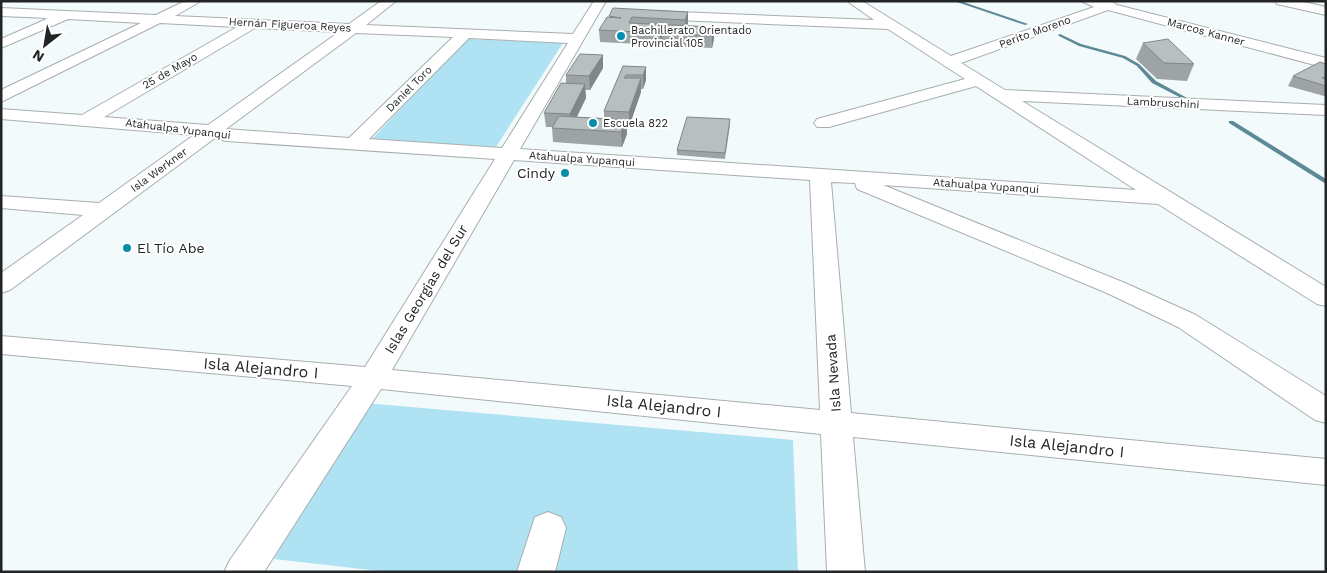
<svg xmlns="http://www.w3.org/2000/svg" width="1327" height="573" viewBox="0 0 1327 573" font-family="'Work Sans',sans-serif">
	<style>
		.green { fill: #afe3f3 }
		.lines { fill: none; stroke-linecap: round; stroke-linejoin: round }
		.stream { fill: #5c8996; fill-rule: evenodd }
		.minor-casing { stroke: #a8aeb0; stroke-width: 2 }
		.minor { fill: #fff; fill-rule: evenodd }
		.wall { fill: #9ea4a6 }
		.shaded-wall { fill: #818687 }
		.building { fill: #b8bfc1; stroke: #818687 }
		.poi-dot { fill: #048eac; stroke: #fff; stroke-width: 2 }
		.labels { text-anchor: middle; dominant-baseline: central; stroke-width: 4; stroke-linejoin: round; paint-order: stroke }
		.far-street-label { font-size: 11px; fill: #222425; stroke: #fff }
		.far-poi-label { font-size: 11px; fill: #222425; stroke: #fff; text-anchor: start }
		.poi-label { font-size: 14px; fill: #222425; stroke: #fff; text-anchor: end }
		.street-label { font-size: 14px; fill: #222425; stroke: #fff }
		.near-street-label { font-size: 16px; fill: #222425; stroke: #fff }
	</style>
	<rect width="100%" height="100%" fill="#f3fafc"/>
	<g class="green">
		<polygon points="467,39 563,43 496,147 372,139"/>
		<polygon points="364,403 793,440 798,572 388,572 274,559"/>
	</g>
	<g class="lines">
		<g class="stream">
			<polygon points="954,1 960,1 1028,24 1025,25"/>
			<polygon points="1060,34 1081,44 1125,56 1139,64 1156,81 1189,99 1185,100 1152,83 1137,66 1123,58 1079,46 1059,36 1058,35"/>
			<polygon points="1229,121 1233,121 1326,179 1326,184 1229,123"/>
		</g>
		<g class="minor-casing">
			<g id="minor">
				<path d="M 185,1 L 201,1 L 175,16 L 349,24 L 381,1 L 396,1 L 366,25 L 573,34 L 594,1 L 606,1 L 520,149 L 1136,190 L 976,86 L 829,127 L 817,127 L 814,123 L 817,119 L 965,79 L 888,29 L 653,19 L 646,15 L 653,11 L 874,20 L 847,1 L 862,1 L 951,56 L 1094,7 L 1081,1 L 1111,1 L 1117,5 L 1326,58 L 1326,68 L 1108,10 L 961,63 L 1005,90 L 1326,105 L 1326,115 L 1022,101 L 1326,287 L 1326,306 L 1317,304 L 1158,204 L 883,185 L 1125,283 L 1196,315 L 1326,396 L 1326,423 L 1315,420 L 1178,327 L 1107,293 L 857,189 L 855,183 L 831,182 L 851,413 L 1326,459 L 1326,485 L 853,437 L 865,572 L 827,572 L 821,434 L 381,389 L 264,572 L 224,572 L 230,560 L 352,386 L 1,354 L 1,336 L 365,367 L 495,159 L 226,141 L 215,138 L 10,290 L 1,293 L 1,273 L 83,215 L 1,208 L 1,196 L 99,203 L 194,135 L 1,119 L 1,109 L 82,115 L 237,27 L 160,23 L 1,102 L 1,90 L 141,23 L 68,19 L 1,48 L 1,39 L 49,18 L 1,16 L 1,8 L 156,15 ZM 255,28 L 339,32 L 208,125 L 104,117 ZM 356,33 L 453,37 L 349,138 L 226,129 ZM 469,38 L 568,43 L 502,148 L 369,139 ZM 514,160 L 810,180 L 820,410 L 392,370 Z"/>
				<polygon points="1275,1 1299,1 1326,7 1326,15 1277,4"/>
				<polygon points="548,512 561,517 566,528 555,572 517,572 535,517"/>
			</g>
		</g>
		<use href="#minor" class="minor"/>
	</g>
	<g class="wall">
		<polygon points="688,12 687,26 714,27 714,39 712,48 666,46 666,40 662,40 660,45 600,42 599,30 609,17 609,16"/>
		<polygon points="1143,43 1194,64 1187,81 1157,79 1136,59"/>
		<polygon points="603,55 603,68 590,90 585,90 586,98 577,117 604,118 604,111 623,66 646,67 646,80 643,89 641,89 641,92 629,127 627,127 627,134 622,147 553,142 552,127 546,127 544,113 566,83 566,75"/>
		<polygon points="1326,64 1326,96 1324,96 1288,86 1293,76"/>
		<polygon points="730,125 725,159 677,155 677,150"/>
	</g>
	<g class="shaded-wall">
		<polygon points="688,12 688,24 685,32 685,20"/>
		<polygon points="714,27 714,39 712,48 712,36"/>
		<polygon points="662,28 662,40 660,45 660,33"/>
		<polygon points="603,55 603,68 590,90 589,76"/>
		<polygon points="646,67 646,80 643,89 643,75"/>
		<polygon points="641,78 641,92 629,127 629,112"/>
		<polygon points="585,84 586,98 571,128 570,114"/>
		<polygon points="626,120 627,134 622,147 621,132"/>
	</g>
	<g class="building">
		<polygon points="613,8 688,12 685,20 632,17 629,23 714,27 712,36 666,33 668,28 662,28 660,33 599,30 607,17 621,18 609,16"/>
		<polygon points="1168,39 1194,64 1164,63 1143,43"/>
		<polygon points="580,54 603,55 589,76 566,75"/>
		<polygon points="1320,62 1326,64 1326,76 1322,78 1326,79 1326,86 1293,76"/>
		<polygon points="623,66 646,67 643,75 626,75 624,78 641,78 629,112 604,111"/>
		<polygon points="561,83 585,84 570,114 544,113"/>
		<polygon points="559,116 626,120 621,132 552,128"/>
		<polygon points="687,117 730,119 725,153 677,150"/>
	</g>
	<g class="poi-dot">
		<circle cx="621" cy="36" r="5"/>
		<circle cx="593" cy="123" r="5"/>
		<circle cx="565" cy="173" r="5"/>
		<circle cx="127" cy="248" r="5"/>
	</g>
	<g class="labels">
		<g class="far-street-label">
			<text transform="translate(290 25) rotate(3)">Hernán Figueroa Reyes</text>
			<text transform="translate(1035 32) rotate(-20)">Perito Moreno</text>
			<text transform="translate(1206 32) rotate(15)">Marcos Kanner</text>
			<text transform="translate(170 71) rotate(-30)">25 de Mayo</text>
			<text transform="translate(409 89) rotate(-45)">Daniel Toro</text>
			<text transform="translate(1163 103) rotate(3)">Lambruschini</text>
			<text transform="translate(178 129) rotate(7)">Atahualpa Yupanqui</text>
			<text transform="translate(582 159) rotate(4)">Atahualpa Yupanqui</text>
			<text transform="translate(159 170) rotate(-36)">Isla Werkner</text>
			<text transform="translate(986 186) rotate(4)">Atahualpa Yupanqui</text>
		</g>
		<g class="far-poi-label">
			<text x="631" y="30">Bachillerato Orientado<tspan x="631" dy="13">Provincial 105</tspan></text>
			<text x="603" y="123">Escuela 822</text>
		</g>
		<g class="poi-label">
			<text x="555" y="173">Cindy</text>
			<text x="137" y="248" text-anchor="start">El Tío Abe</text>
		</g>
		<g class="street-label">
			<text transform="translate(426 289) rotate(-59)">Islas Georgias del Sur</text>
			<text transform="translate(833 373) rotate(-94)">Isla Nevada</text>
		</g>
		<g class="near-street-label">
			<text transform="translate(261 368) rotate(5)">Isla Alejandro I</text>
			<text transform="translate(664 406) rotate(6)">Isla Alejandro I</text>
			<text transform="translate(1067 446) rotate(6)">Isla Alejandro I</text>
		</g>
	</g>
	<rect width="1327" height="573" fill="none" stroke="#222425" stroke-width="5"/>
	<g transform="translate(45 45) rotate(211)" stroke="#ffffff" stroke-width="4" paint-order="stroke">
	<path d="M0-4L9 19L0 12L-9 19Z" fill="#222425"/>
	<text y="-8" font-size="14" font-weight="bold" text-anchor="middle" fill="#222425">N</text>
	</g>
</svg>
